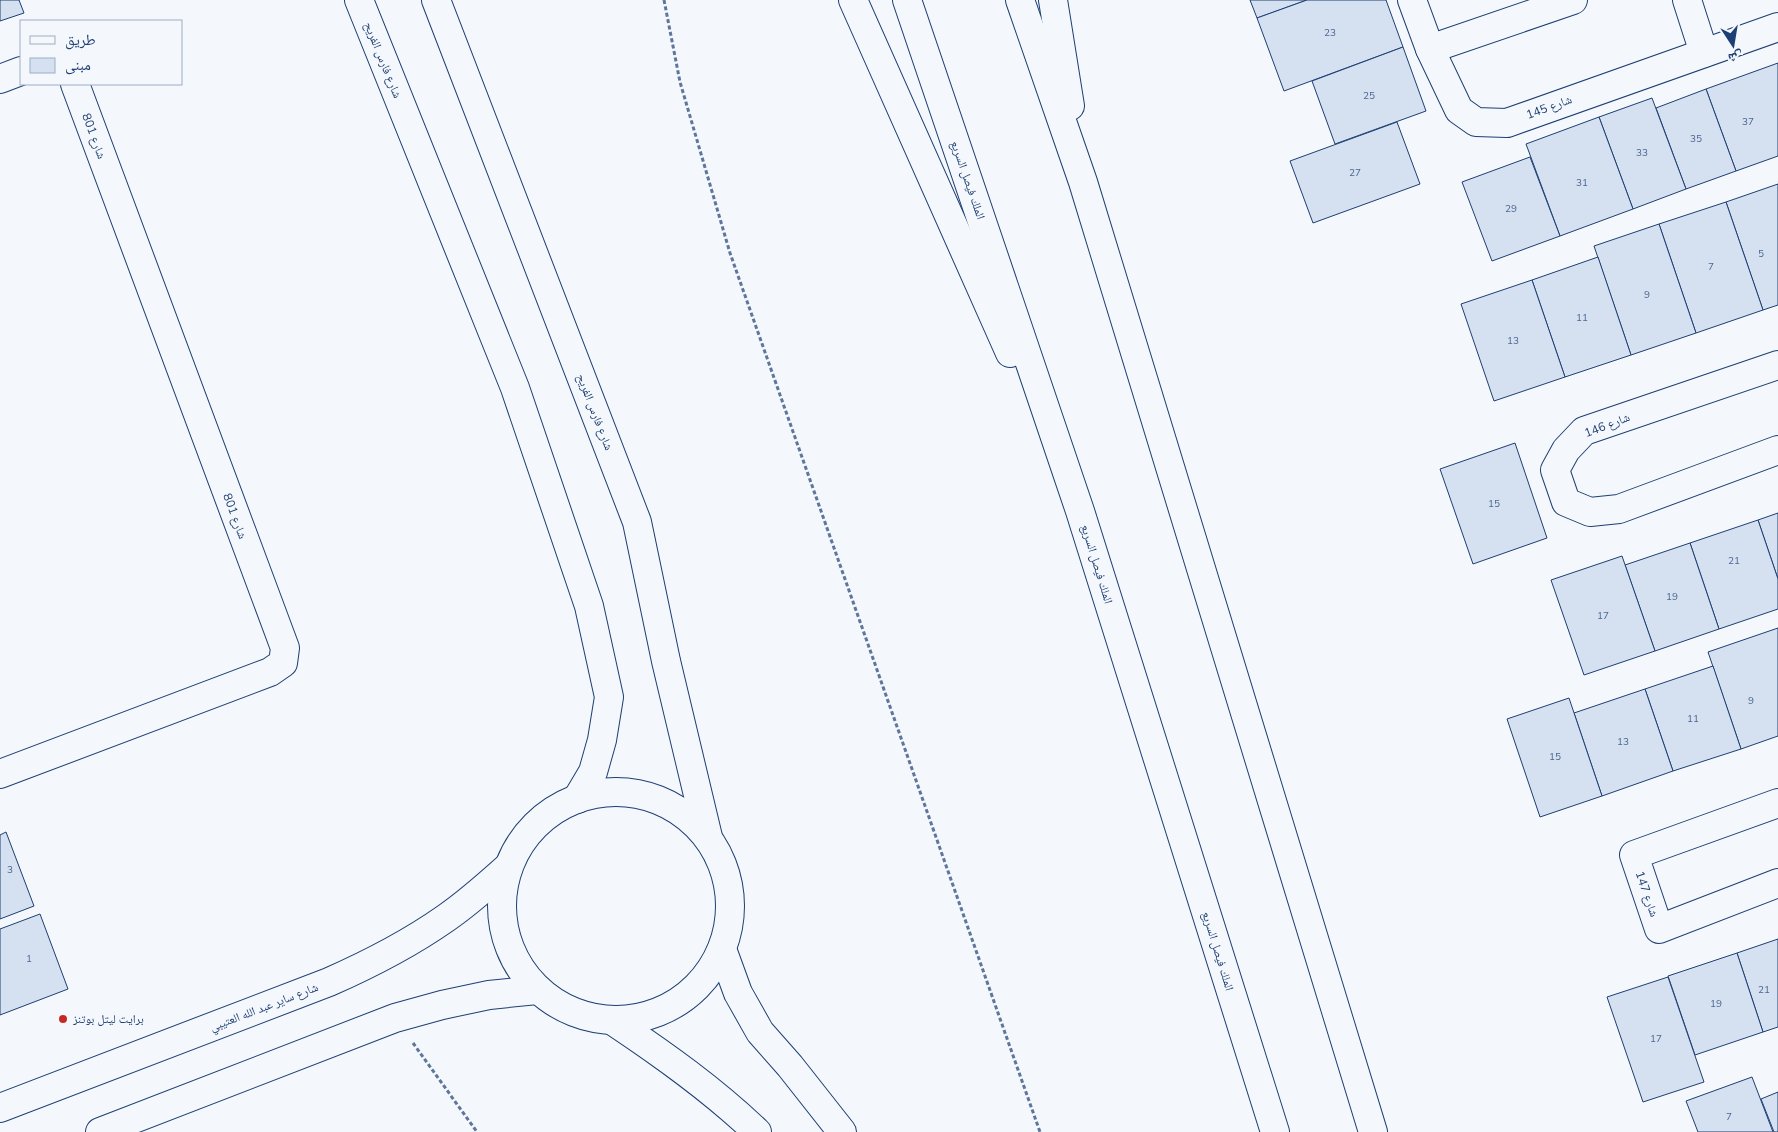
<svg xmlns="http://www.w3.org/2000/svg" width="1778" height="1132" viewBox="0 0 1778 1132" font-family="'Nunito Sans','Noto Naskh Arabic',sans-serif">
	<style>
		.building { fill: #d5e0f0; stroke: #1d3f73 }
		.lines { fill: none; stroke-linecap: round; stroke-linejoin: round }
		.street-casing { stroke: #1d3f73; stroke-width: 30 }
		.secondary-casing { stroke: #1d3f73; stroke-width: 30 }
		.highway-casing { stroke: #1d3f73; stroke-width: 30 }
		.path { stroke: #5e769c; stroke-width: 3; stroke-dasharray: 4 2.5; stroke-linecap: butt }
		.street { stroke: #f4f7fb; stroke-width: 28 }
		.secondary { stroke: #f4f7fb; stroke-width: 28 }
		.highway { stroke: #f4f7fb; stroke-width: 28 }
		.poi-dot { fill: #c62828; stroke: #f4f7fb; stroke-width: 2 }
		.labels { text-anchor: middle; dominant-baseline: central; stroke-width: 4; stroke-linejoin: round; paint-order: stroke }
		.number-label { font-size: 10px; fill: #4b6792 }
		.street-label { font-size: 12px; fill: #1d3f73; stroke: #f4f7fb }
		.poi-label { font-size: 12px; fill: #1d3f73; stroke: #f4f7fb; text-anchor: start }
	</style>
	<rect width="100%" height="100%" fill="#f4f7fb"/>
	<g class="building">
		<polygon points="0,0 19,0 24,13 0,21"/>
		<polygon points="1250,0 1307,0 1257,18"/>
		<polygon points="1307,0 1386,0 1403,47 1284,91 1257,18"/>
		<polygon points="1403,47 1426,111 1335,144 1312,81"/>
		<polygon points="1778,63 1778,156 1736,171 1706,89"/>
		<polygon points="1706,89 1736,171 1686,189 1656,108"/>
		<polygon points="1652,98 1686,189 1633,209 1599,117"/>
		<polygon points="1599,117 1633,209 1560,236 1526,144"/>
		<polygon points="1397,122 1420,184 1313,223 1290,161"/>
		<polygon points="1530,157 1560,236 1492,261 1462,182"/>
		<polygon points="1778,184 1778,305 1763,310 1726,202"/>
		<polygon points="1726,202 1763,310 1696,333 1659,224"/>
		<polygon points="1659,224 1696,333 1631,355 1594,246"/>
		<polygon points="1598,257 1631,355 1565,377 1532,280"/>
		<polygon points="1532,280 1565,377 1494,401 1461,304"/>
		<polygon points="1515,443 1547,538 1473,564 1440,469"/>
		<polygon points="1778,513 1778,579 1758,520"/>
		<polygon points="1758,520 1778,579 1778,609 1719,629 1690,543"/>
		<polygon points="1690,543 1719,629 1655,651 1625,565"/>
		<polygon points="1622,556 1655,651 1584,675 1551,580"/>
		<polygon points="1778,628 1778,736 1741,749 1708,652"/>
		<polygon points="1713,666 1741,749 1673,771 1645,689"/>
		<polygon points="1645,689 1673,771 1602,796 1574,713"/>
		<polygon points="1569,698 1602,796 1540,817 1507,719"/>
		<polygon points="6,832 34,906 0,919 0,835"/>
		<polygon points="40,914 68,989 0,1015 0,929"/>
		<polygon points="1778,939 1778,1027 1763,1032 1737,953"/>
		<polygon points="1737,953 1763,1032 1695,1055 1668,976"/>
		<polygon points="1668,977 1704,1082 1643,1102 1607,997"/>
		<polygon points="1752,1077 1773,1132 1698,1132 1686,1101"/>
		<polygon points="1778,1092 1778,1132 1774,1132 1761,1099"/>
	</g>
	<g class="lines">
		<g class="street-casing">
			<g id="street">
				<polyline points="1412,0 1430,49 1459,110 1476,122 1507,123 1778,27"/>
				<polyline points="1687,0 1704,53"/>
				<polyline points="1430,49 1573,0"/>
				<polyline points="0,79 21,71"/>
				<polyline points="1778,365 1584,431 1566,450 1555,470 1566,502 1590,512 1619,509 1778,450"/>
				<polyline points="0,774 270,672 283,663 285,648 75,84"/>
				<polyline points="1778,803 1634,855 1659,929 1778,883"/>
			</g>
		</g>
		<g class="secondary-casing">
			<g id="secondary">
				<polyline points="359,0 515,388 589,606 609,697 602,740 593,772 577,799"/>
				<polyline points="436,0 637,522 666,661 708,837"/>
				<circle cx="616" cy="906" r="114"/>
				<polyline points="722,949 738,993 760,1032 790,1066 842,1132"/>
				<path d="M 613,1021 C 664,1055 713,1090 757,1132"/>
				<path d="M 0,1108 L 329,982 C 370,964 409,944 446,918 C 468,903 488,885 508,867"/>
				<polyline points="100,1132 395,1018 442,1005 489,995 537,990"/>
			</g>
		</g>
		<g class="highway-casing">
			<g id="highway">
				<polyline points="853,0 1010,353"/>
				<polyline points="907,0 1080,511 1275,1132"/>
				<polyline points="1020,0 1083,182 1373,1132"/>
				<polyline points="1053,0 1070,106"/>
			</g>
		</g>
		<g class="path">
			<polyline points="664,0 680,82 730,253 1040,1132"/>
			<polyline points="413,1043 477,1132"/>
		</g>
		<use href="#street" class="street"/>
		<use href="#secondary" class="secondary"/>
		<use href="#highway" class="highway"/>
	</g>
	<circle class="poi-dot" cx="63" cy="1019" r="5"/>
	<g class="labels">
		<g class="number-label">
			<text x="1330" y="33">23</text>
			<text x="1369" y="96">25</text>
			<text x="1748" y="122">37</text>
			<text x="1696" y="139">35</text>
			<text x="1642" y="153">33</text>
			<text x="1355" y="173">27</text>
			<text x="1582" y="183">31</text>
			<text x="1511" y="209">29</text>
			<text x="1761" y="254">5</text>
			<text x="1711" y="267">7</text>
			<text x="1647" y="295">9</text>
			<text x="1582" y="318">11</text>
			<text x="1513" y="341">13</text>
			<text x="1494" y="504">15</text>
			<text x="1734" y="561">21</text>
			<text x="1672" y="597">19</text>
			<text x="1603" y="616">17</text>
			<text x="1751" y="701">9</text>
			<text x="1693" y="719">11</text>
			<text x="1623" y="742">13</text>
			<text x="1555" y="757">15</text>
			<text x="10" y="870">3</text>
			<text x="29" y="959">1</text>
			<text x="1764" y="990">21</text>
			<text x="1716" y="1004">19</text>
			<text x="1656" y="1039">17</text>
			<text x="1729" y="1117">7</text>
		</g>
		<g class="street-label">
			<text transform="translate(383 60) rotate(68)">شارع فارس الفريح</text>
			<text transform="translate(1549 107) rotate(-20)">شارع 145</text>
			<text transform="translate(94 136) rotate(70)">شارع 801</text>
			<text transform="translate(968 180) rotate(71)">الملك فيصل السريع</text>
			<text transform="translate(595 412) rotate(69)">شارع فارس الفريح</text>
			<text transform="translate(1607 425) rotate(-21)">شارع 146</text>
			<text transform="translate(235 516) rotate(70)">شارع 801</text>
			<text transform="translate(1097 564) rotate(73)">الملك فيصل السريع</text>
			<text transform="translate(1647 894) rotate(71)">شارع 147</text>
			<text transform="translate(1218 951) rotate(73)">الملك فيصل السريع</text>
			<text transform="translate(264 1007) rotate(-21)">شارع ساير عبد الله العتيبي</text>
		</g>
		<g class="poi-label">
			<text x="73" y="1019">برايت ليتل بوتنز</text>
		</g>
	</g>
	<rect x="20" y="20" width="162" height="65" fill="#f4f7fb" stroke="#9eadc5"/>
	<rect x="30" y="36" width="25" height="8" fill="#f4f7fb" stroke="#9eadc5"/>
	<text x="65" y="45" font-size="15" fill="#1d3f73">طريق</text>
	<rect x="30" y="58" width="25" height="15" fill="#d5e0f0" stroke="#9eadc5"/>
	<text x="65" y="70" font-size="15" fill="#1d3f73">مبنى</text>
	<g transform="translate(1733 45) rotate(168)" stroke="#f4f7fb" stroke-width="4" paint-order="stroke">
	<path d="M0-4L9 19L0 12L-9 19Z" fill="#1d3f73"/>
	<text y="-8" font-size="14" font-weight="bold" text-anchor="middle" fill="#1d3f73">ش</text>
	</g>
</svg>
